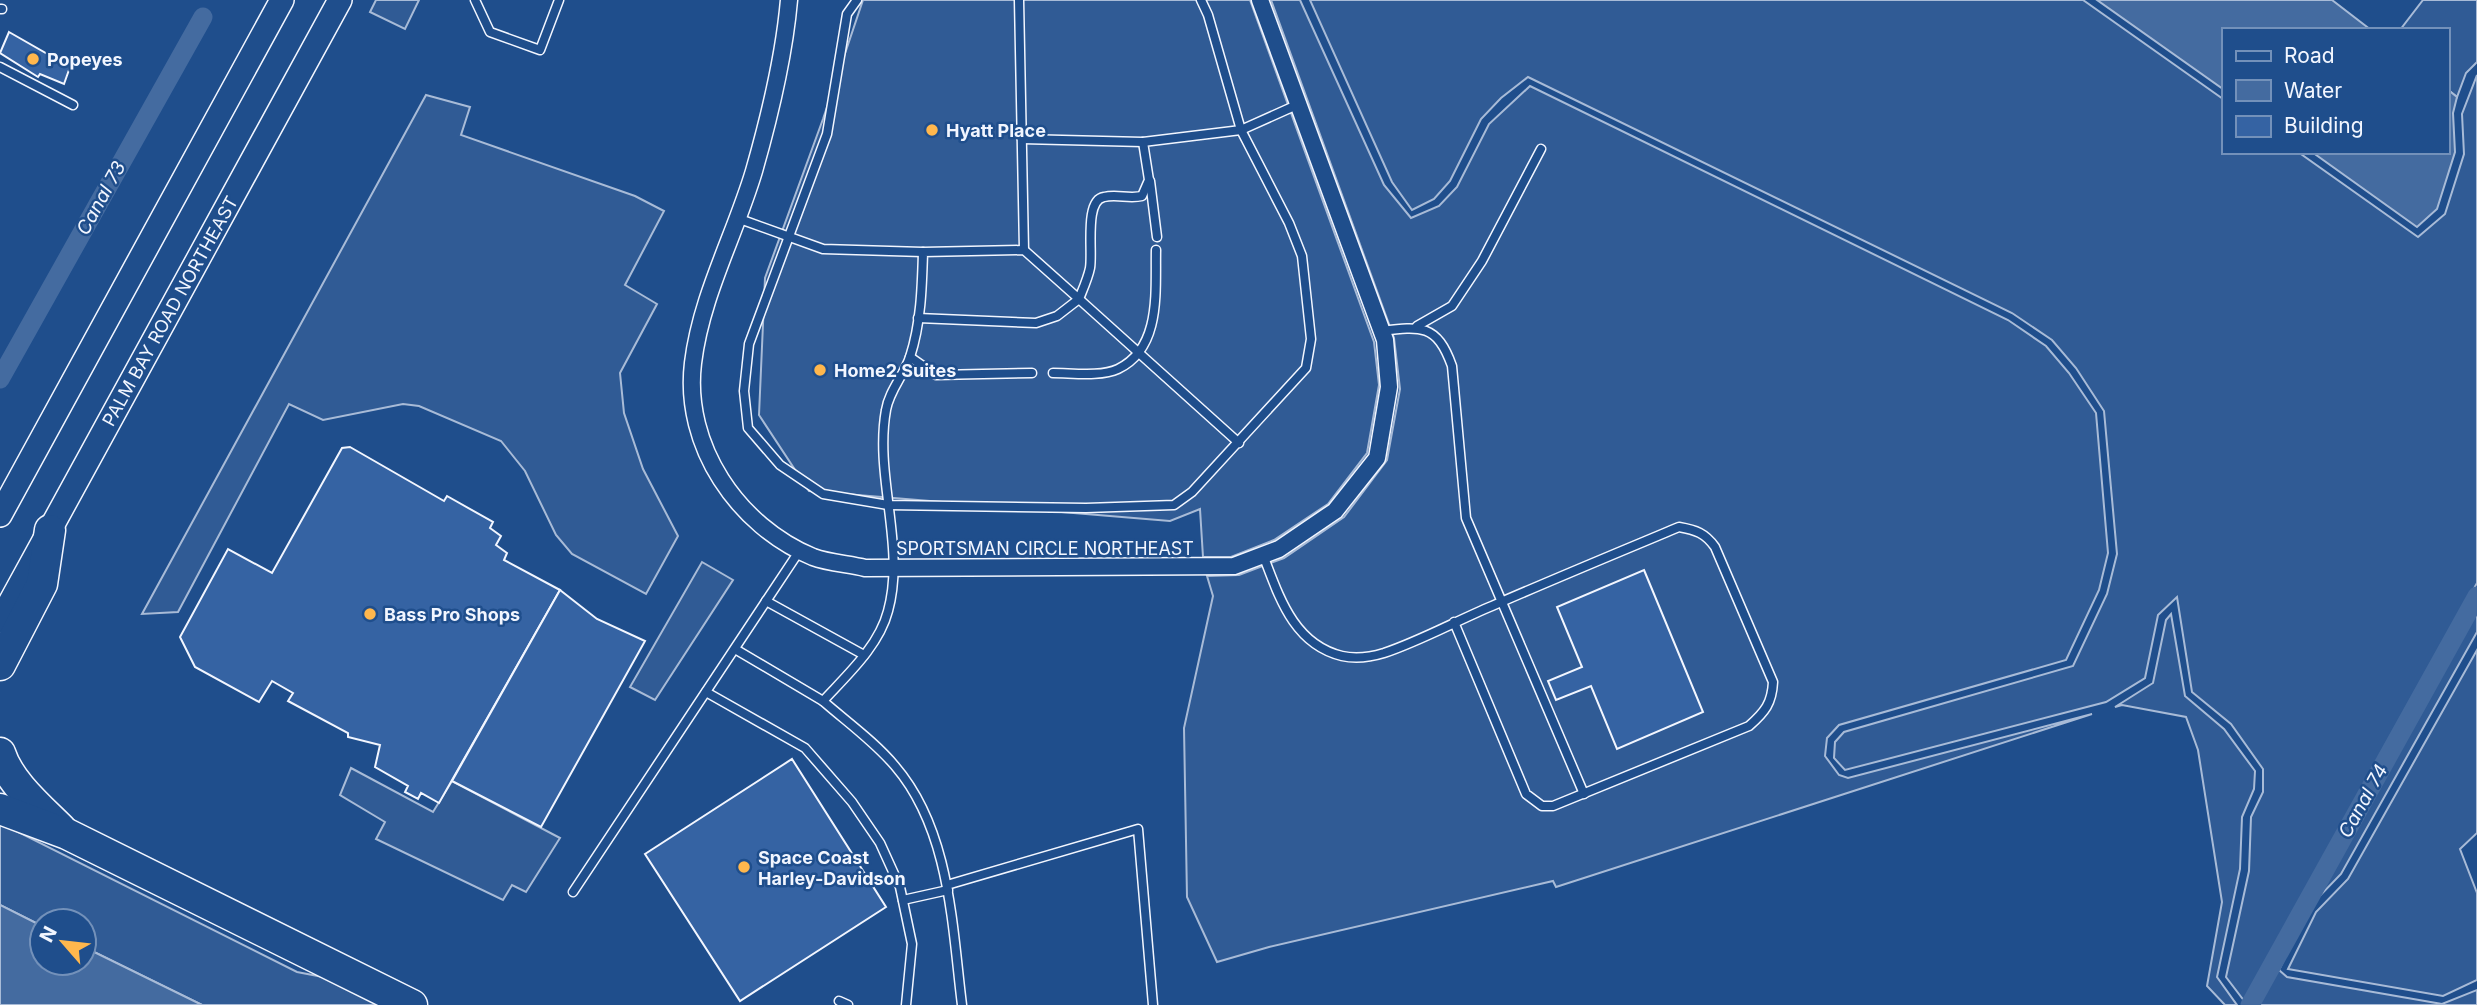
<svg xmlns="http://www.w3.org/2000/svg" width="2477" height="1005" viewBox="0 0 2477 1005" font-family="Inter,sans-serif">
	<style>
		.built { fill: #305b95; stroke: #a8bbd7; stroke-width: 2 }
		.water { fill: #446ba0; stroke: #a8bbd7; stroke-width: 2 }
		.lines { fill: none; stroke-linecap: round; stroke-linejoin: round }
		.canal { stroke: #446ba0; stroke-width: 19 }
		.building { fill: #3563a3; stroke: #f2f6ff; stroke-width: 2 }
		.service-casing { stroke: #f2f6ff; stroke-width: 11 }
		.minor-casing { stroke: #f2f6ff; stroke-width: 19 }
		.secondary-casing { stroke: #f2f6ff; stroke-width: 26 }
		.motorway-casing { stroke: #f2f6ff; stroke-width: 33 }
		.service { stroke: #1f4e8c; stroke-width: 8 }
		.minor { stroke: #1f4e8c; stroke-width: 16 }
		.secondary { stroke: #1f4e8c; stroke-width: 23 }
		.motorway { stroke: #1f4e8c; stroke-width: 30 }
		.poi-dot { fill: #ffb74d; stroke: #1f4e8c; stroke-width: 2.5 }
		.labels { text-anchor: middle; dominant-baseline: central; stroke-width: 5; stroke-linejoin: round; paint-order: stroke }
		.poi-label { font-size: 18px; font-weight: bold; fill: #f2f6ff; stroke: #1f4e8c; text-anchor: start }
		.street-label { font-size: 18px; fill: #f2f6ff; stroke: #1f4e8c }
		.water-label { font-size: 19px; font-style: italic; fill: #f2f6ff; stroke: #1f4e8c }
	</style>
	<rect width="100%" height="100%" fill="#1f4e8c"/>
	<g class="built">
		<polygon points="376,0 419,0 405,29 370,12"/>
		<polygon points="863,0 1250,0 1374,342 1379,385 1367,453 1328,504 1274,540 1231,557 1203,557 1200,509 1170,521 809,491 759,415 765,278 823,119"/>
		<polygon points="1271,0 1300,0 1384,185 1411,218 1439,206 1457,187 1489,124 1530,86 2008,320 2046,346 2069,373 2096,413 2108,553 2099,590 2066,660 1839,725 1827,738 1825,756 1839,775 1848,778 2092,714 1556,887 1553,881 1269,947 1217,962 1187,897 1184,728 1213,596 1207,576 1239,575 1284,558 1344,517 1387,460 1400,389 1394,338"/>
		<polygon points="1310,0 2083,0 2223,99 2223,152 2298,152 2418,237 2445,214 2464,154 2462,114 2477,75 2477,583 2245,1002 2226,977 2249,871 2251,817 2263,792 2263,769 2231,724 2192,692 2177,597 2158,615 2145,678 2106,702 1845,770 1834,758 1835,742 1844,732 2073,666 2107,594 2117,554 2104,411 2076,368 2052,340 2012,313 1528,77 1501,98 1481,119 1450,181 1434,199 1412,210 1392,182"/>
		<polygon points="2423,0 2477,0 2477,62 2466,73 2457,97 2447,89 2447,30 2400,30"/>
		<polygon points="426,95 470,107 461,135 635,196 664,211 625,285 657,304 620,373 624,413 643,469 678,536 646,594 572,554 556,535 525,471 501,441 419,406 403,404 323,420 289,404 178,612 142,614"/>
		<polygon points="702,562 733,580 655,700 630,687"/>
		<polygon points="2477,602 2477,632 2341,874 2308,908 2279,970 2287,977 2442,1004 2477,990 2477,1005 2254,1005"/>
		<polygon points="2171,614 2185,696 2224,729 2255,771 2254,789 2242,817 2240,869 2217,977 2237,1005 2225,1005 2207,986 2222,902 2198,750 2186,717 2122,705 2115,707 2153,683 2166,620"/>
		<polygon points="2477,650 2477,833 2460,849 2477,893 2477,980 2443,996 2288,969 2316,912 2348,879"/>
		<polygon points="351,768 433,812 452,781 560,838 526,892 512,885 503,900 376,839 385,822 340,795"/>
		<polygon points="0,823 297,972 349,982 395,1005 202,1005 84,947 84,921 42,921 42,926 0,905"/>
	</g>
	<g class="water">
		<polygon points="2097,0 2332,0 2371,30 2223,30 2223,89"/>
		<polygon points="2447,89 2457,97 2453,113 2455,152 2437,209 2417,227 2312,152 2447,152"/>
		<polygon points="0,905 42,926 42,963 84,963 84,947 202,1005 0,1005"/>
	</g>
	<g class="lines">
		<g class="canal">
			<polyline points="0,379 203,17"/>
			<polyline points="2250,1005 2477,596"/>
		</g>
	</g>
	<g class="building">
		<polygon points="9,32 70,67 64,84 40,74 38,77 0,53"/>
		<polygon points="350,447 444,501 447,496 493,522 490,528 501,536 496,545 507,553 504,560 560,590 439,803 421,793 418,799 405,792 408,786 375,767 380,745 348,737 348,733 288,701 293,693 272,681 259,702 195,667 180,637 228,549 272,573 342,448"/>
		<polygon points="1644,570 1703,712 1617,749 1591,686 1556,700 1548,681 1582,667 1557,607"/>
		<polygon points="560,590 597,619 645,641 541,827 452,781"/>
		<polygon points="792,759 886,907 740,1001 645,854"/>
	</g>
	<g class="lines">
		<g class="service-casing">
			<g id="service">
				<polyline points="475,0 490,32 540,50 559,0"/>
				<polyline points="857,0 847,14 827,134 749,344 744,391 748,428 780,465 823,494 888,505 1086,508 1174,505 1192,492 1306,368 1311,339 1302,256 1289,223 1241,130 1208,15 1201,0"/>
				<polyline points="1019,0 1024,250"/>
				<polyline points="0,9 2,9"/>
				<polyline points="0,67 73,105"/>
				<polyline points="1022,139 1143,142"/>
				<polyline points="1150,181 1157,237"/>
				<polyline points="737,218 823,249 923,252"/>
				<polyline points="918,318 1036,323 1057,316 1079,299 1239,443"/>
				<polyline points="1417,326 1452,306 1482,261 1541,149"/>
				<path d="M 1381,331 C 1421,326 1437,324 1452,366 L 1466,518 L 1584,794"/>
				<polyline points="910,357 936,375 1032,373"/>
				<path d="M 1053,373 C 1072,373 1101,377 1118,369 C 1162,348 1155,290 1156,250"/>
				<path d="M 1263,555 C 1279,596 1293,644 1342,656 C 1355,659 1371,657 1384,653 C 1420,641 1456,621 1492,606 C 1554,579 1617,553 1679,527 C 1696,530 1705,533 1715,547 L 1773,682 C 1772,703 1765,712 1749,726 L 1553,806 L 1542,806 L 1526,794 L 1454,622"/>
				<polyline points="766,601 864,655"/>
				<polyline points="735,649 823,701"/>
				<polyline points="706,692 805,748 852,802 880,843 900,887 912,944 906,1005"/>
				<polyline points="947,885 1138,829 1153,1005"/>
				<polyline points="573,892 800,550"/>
				<polyline points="903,900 948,890"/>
				<polyline points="839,1001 848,1005"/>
				<path d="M 962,1005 C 952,925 950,830 895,766 C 875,742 847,722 823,701 C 847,675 879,646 888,611 C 906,546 874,476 886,410 C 889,391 904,375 910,357 C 921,323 922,287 923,252 L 1024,250 L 1079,299 C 1083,289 1088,278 1090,268 C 1093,252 1084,200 1104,197 C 1117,194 1129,199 1142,196 L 1149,180 L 1143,142 L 1241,130 L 1299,104"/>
			</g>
		</g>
		<g class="minor-casing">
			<path id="minor" d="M 789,0 C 784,58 770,115 754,171 C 735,235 701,296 693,363 C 683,446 738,526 813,557 C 829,563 849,564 865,568 L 1234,566 L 1279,549 L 1335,511 L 1377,458 L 1389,387 L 1385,340 L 1260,0"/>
		</g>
		<g class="secondary-casing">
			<g id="secondary">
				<polyline points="0,515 282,0"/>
				<polyline points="0,621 340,0"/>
			</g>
		</g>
		<g class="motorway-casing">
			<g id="motorway">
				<polyline points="0,665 42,584 50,530"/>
				<path d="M 0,753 C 9,782 40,808 61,829"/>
				<polyline points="0,809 67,834 412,1005"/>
			</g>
		</g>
		<use href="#service" class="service"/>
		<use href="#minor" class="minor"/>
		<use href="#secondary" class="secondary"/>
		<use href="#motorway" class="motorway"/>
	</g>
	<g class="poi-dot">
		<circle cx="33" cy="59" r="7"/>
		<circle cx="932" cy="130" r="7"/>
		<circle cx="820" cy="370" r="7"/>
		<circle cx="370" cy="614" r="7"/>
		<circle cx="744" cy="867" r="7"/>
	</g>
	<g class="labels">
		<g class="poi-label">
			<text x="47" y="59">Popeyes</text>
			<text x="946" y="130">Hyatt Place</text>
			<text x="834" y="370">Home2 Suites</text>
			<text x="384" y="614">Bass Pro Shops</text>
			<text x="758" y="857">Space Coast<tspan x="758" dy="21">Harley-Davidson</tspan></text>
		</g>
		<g class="street-label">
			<text transform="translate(170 311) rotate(-61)">PALM BAY ROAD NORTHEAST</text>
			<text x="1045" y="548">SPORTSMAN CIRCLE NORTHEAST</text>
		</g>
		<g class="water-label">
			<text transform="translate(101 198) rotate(-61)">Canal 73</text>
			<text transform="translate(2363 801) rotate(-61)">Canal 74</text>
		</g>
	</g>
	<rect x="2222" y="28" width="228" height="126" fill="#1f4e8c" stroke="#7391ba" stroke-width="2"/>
	<rect x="2236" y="51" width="35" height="10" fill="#1f4e8c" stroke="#7391ba" stroke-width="2"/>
	<text x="2284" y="63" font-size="21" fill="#f2f6ff">Road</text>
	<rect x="2236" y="80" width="35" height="21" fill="#446ba0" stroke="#7391ba" stroke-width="2"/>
	<text x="2284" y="98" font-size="21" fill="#f2f6ff">Water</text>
	<rect x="2236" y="116" width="35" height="21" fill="#3563a3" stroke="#7391ba" stroke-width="2"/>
	<text x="2284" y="133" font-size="21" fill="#f2f6ff">Building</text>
	<g transform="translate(63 942) rotate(298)"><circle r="33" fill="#1f4e8c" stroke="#7391ba" stroke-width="2"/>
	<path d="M0-5L12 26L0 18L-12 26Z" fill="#ffb74d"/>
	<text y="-10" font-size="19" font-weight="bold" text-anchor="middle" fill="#f2f6ff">N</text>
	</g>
</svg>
